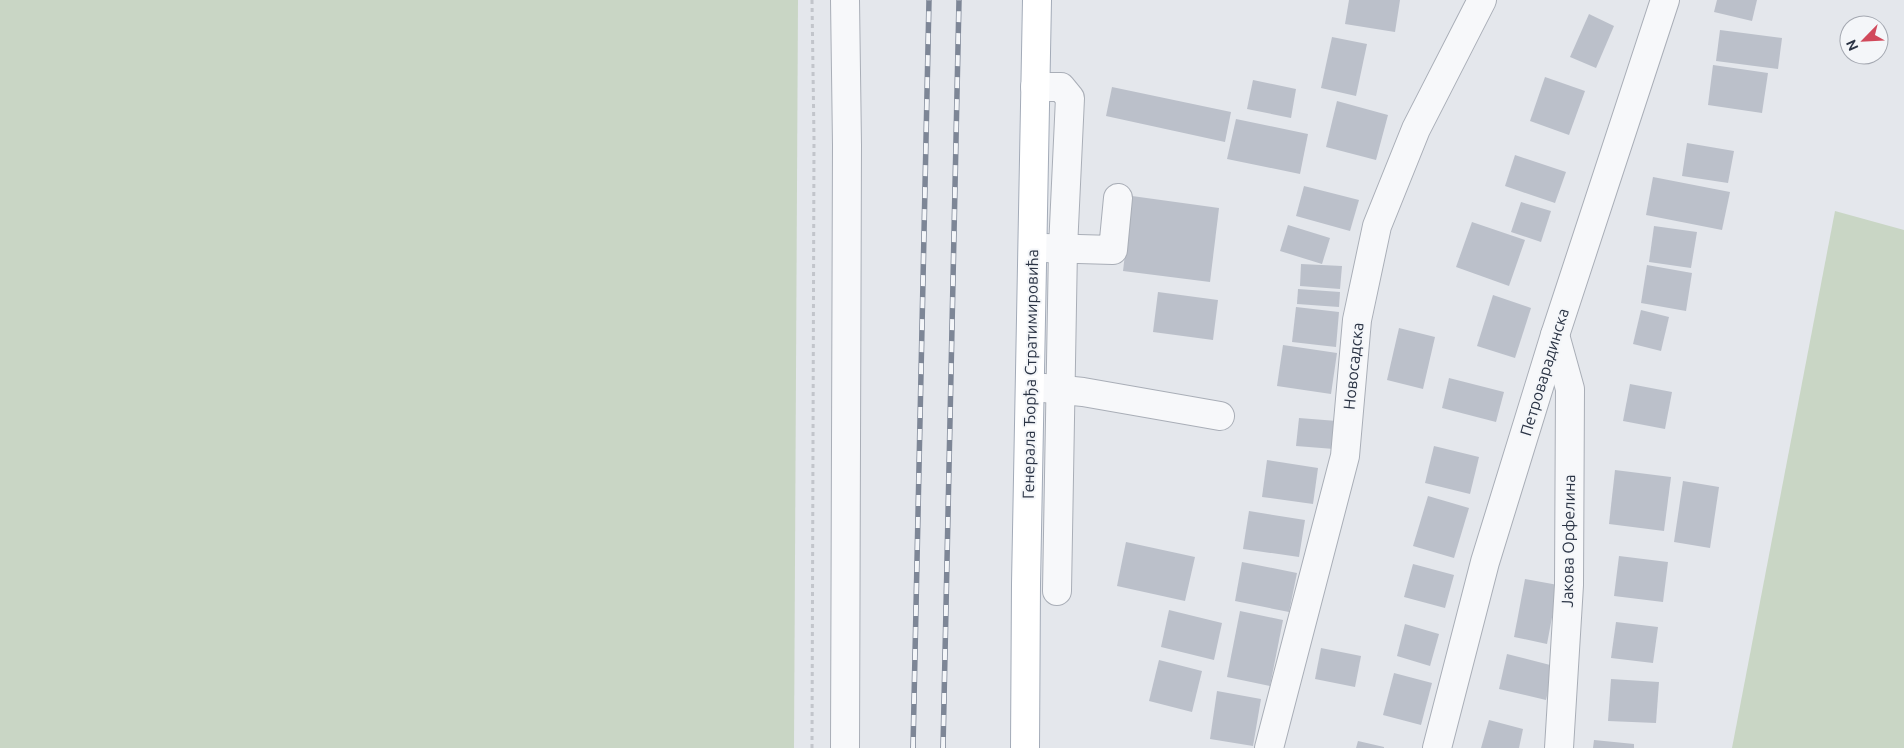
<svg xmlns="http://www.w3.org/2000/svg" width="1904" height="748" viewBox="0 0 1904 748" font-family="Ubuntu,sans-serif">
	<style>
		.green { fill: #c9d6c5 }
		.building { fill: #bbc0ca }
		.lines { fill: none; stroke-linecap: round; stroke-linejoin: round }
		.minor-casing { stroke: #a9aeb7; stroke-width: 30 }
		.major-casing { stroke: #a3abb8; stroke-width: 30 }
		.path { stroke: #c2c5cb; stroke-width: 3; stroke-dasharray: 4 4; stroke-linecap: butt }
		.minor { stroke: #f7f8fa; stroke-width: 28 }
		.major { stroke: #fff; stroke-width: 28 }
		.rail-casing { stroke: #7d8696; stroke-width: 5.5 }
		.rail { stroke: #f4f6f9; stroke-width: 4; stroke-dasharray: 11; stroke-linecap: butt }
		.labels { text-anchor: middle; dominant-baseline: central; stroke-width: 4; stroke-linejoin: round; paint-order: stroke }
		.street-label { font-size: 16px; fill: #2b3445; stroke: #f4f6f9 }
	</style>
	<rect width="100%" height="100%" fill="#e4e7ec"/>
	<g class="green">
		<polygon points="0,0 798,0 794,748 0,748"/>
		<polygon points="1835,211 1904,230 1904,748 1732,748"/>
	</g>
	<g class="building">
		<polygon points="1349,0 1400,0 1395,32 1345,24"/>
		<polygon points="1717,0 1757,0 1752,21 1714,12"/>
		<polygon points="1589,14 1614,26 1596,68 1570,57"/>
		<polygon points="1720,30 1782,38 1778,69 1716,61"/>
		<polygon points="1332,37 1367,44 1356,96 1321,88"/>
		<polygon points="1713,65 1768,73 1762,113 1708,105"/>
		<polygon points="1545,77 1585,91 1569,135 1530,121"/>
		<polygon points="1253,80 1296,89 1291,118 1247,109"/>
		<polygon points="1112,87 1231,112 1225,142 1106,116"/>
		<polygon points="1337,101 1388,115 1376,160 1326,147"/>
		<polygon points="1236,119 1308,134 1300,174 1227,159"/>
		<polygon points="1687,143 1734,151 1728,183 1682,176"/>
		<polygon points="1515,155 1566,172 1555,203 1505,186"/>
		<polygon points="1653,177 1730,192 1722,230 1646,215"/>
		<polygon points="1304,186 1359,200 1350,231 1296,216"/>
		<polygon points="1132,196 1219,208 1210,282 1123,271"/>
		<polygon points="1521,202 1551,211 1541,242 1511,232"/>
		<polygon points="1472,222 1525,240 1509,286 1456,267"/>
		<polygon points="1288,225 1330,238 1322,264 1280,251"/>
		<polygon points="1654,226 1697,232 1691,268 1649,262"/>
		<polygon points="1301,264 1342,266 1340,289 1300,286"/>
		<polygon points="1647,265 1692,273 1686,311 1641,303"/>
		<polygon points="1298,289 1340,292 1339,307 1297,304"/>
		<polygon points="1158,292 1218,300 1213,340 1153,332"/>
		<polygon points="1493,295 1531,308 1515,358 1477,346"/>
		<polygon points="1296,307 1339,312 1336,347 1292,342"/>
		<polygon points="1641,310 1669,317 1661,351 1633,344"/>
		<polygon points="1399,328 1435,337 1423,389 1387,380"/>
		<polygon points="1283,345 1337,353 1331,394 1277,386"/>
		<polygon points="1449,378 1504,392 1496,422 1442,408"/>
		<polygon points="1630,384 1672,392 1665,429 1623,421"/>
		<polygon points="1299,418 1337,421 1334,449 1296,446"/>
		<polygon points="1434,446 1479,457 1470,494 1425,483"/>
		<polygon points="1267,460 1318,468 1313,504 1262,497"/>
		<polygon points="1615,470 1671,477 1664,531 1609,524"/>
		<polygon points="1683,481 1719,487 1710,548 1674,542"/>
		<polygon points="1428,496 1469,508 1454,558 1413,546"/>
		<polygon points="1249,511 1305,520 1299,557 1243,549"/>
		<polygon points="1126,542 1195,557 1185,601 1117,586"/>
		<polygon points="1619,556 1668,562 1663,602 1614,596"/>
		<polygon points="1242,562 1297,573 1289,612 1235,601"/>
		<polygon points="1413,564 1454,575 1445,608 1404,597"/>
		<polygon points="1525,579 1558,585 1547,644 1514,637"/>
		<polygon points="1169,610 1222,623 1214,660 1161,647"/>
		<polygon points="1240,611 1283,620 1270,686 1227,677"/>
		<polygon points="1616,622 1658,627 1653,663 1611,658"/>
		<polygon points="1405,624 1439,634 1430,666 1397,656"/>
		<polygon points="1321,648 1361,656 1355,687 1315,679"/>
		<polygon points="1507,654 1554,666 1546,700 1499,689"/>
		<polygon points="1159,660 1202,671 1192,712 1149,701"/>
		<polygon points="1394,673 1432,683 1421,725 1383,715"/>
		<polygon points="1611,679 1659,682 1656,723 1608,721"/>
		<polygon points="1217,691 1261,699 1253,746 1210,739"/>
		<polygon points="1489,720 1523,729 1519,748 1481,748"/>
		<polygon points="1594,740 1634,744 1634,748 1593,748"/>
		<polygon points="1358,741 1384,747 1384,748 1356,748"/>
	</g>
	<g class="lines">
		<g class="minor-casing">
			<g id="minor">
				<polyline points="845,0 847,145 845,748"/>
				<polyline points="1035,87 1061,87 1070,98 1063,248 1057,591"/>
				<polyline points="1044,248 1113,250 1118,198"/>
				<polyline points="1555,335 1570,389 1569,585 1559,748"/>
				<polyline points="1044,388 1083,392 1220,416"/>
				<polyline points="1269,748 1345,456 1357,320 1377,226 1416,129 1482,0"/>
				<polyline points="1437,748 1485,562 1555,335 1665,0"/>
			</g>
		</g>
		<g class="major-casing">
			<polyline id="major" points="1025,748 1026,584 1037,0"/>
		</g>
		<polyline class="path" points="812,0 814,139 812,748"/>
		<use href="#minor" class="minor"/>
		<use href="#major" class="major"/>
		<g class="rail-casing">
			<g id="rail">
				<polyline points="913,748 929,0"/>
				<polyline points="943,748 959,0"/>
			</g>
		</g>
		<use href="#rail" class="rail"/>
	</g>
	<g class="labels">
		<g class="street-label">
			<text transform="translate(1353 366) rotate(-84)">Новосадска</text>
			<text transform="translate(1544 372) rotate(-73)">Петроварадинска</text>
			<text transform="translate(1030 374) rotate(-89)">Генерала Ђорђа Стратимировића</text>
			<text transform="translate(1568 541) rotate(-89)">Јакова Орфелина</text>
		</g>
	</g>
	<g transform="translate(1864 40) rotate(246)"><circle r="24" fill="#f4f6f9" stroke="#a4a8b1"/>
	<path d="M0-4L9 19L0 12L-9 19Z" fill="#d1495b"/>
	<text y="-8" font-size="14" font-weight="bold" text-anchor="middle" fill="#2b3445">N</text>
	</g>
</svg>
